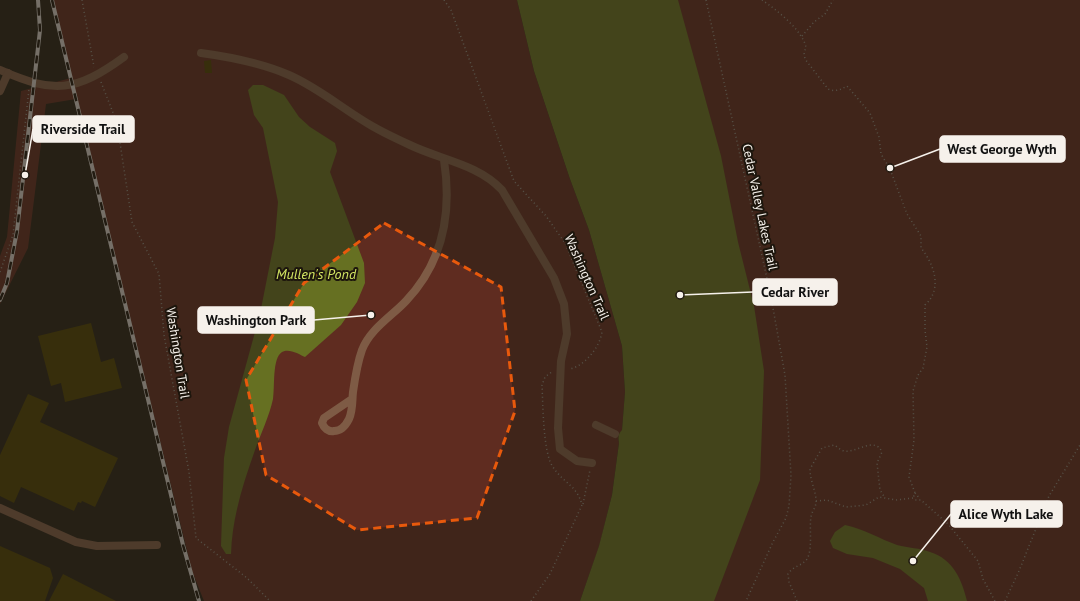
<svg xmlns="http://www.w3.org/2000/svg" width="1080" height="601" viewBox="0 0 1080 601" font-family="'PT Sans',sans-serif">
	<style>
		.green { fill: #5f2c20 }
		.water { fill: #667022 }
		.building { fill: #4c3f01 }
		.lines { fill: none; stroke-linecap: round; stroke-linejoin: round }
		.path { stroke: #918b83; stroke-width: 1.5; stroke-dasharray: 1 3; stroke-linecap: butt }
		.minor { stroke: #7e5b45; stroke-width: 8 }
		.rail-casing { stroke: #d5cfc9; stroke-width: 4 }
		.rail { stroke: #1d160d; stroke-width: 2.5; stroke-dasharray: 8; stroke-linecap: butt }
		.marked { fill: none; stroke: #e8590c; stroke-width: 3; stroke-dasharray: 8 5; stroke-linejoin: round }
		.labels { text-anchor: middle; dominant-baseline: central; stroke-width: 4; stroke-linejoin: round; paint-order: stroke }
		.street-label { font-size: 13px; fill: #f6f1eb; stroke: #1d160d }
		.water-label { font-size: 14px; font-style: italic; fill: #d3e663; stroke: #1d160d }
		.leader { fill: none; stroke: #f6f1eb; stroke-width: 1.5 }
		.callout-dot { fill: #f6f1eb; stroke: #1d160d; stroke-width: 1.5 }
		.callout { fill: #f6f1eb; stroke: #f6f1eb; stroke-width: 1.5 }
		.callout-label { font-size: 14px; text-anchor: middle; font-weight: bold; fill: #111 }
	</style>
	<rect width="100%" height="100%" fill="#262016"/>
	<g class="green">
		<path d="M 52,0 L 517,0 L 534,71 L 570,179 L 589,230 L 622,346 L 625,392 L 622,431 C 618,434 618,438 619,443 L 612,495 L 599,547 L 580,601 L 204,601 L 192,571 L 76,99 L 46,104 L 28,248 L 0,304 L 0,256 L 7,237 L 21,91 L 71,78 Z"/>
		<polygon points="672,0 1080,0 1080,601 692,601"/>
	</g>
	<g class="water">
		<path d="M 517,0 L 678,0 L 721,156 L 738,242 L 754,306 L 764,371 L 760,480 L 714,601 L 580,601 L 599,546 L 612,495 L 619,443 C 618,438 618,434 622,430 L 625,392 L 622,346 L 589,230 L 570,179 L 534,71 Z"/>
		<path d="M 253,85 L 263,85 L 284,95 L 299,117 L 310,127 L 335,143 L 337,151 L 330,172 L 364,263 L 365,283 L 357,302 L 341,325 L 305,357 C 299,354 289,348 282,352 C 272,358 275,387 273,399 C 269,417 261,433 255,450 C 243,484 232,518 231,554 L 226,554 L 221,546 L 224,458 L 229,427 L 260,314 L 275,238 L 278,202 L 263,128 L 254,115 L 248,90 Z"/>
		<path d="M 845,525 C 864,529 880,539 897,545 C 908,548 920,548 930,552 C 953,559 962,580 967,601 L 928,601 L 924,588 L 900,569 L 873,558 L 847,554 L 833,548 L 830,541 L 835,532 Z"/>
	</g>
	<g class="building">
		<polygon points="211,60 212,73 205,73 204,61"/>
		<polygon points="91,323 101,362 114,358 122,388 65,402 61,383 51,386 38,336"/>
		<polygon points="28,394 49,403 40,422 118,458 95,507 82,501 81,503 78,502 74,511 21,487 14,503 0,496 0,455"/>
		<polygon points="0,546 50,568 53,578 45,601 0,601"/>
		<polygon points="63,574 116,601 49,601"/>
	</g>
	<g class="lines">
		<g class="path">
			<polyline points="82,0 94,67"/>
			<path d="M 444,0 L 451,10 L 514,181 L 546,216 L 565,243 L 602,332 C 600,347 584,367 569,369"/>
			<polyline points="706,0 771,297 785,375 791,475 789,506 786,518 773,542 746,601"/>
			<path d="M 762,0 C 777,10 802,30 806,47 L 804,53 L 805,59 L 828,89 C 835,92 840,90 847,86 L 870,113 L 879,137 L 881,154 L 890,169 L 907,214 L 921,236 L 921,248 C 934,264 943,289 925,305 L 925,330 L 927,347 L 923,368 L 918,375 L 913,391 L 914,440 L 909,477 L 915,493 L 913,498"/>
			<polyline points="802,36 814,22 825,14 833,0"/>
			<polyline points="101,82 117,123 132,222 159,274 164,335 189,472 196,538 247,578 270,601"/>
			<polyline points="0,272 13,235 29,89"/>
			<polyline points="915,493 920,499"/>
			<polyline points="816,501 827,500 846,507 866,505 879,497 896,500 913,498 916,500 921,500 948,524 978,561 983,579 995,601"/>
			<polyline points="583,504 590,470"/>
			<path d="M 531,601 L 550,574 L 582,505 C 577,485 563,483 553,467 C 543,454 543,404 542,385 L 545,377 L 553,371"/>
			<path d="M 797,601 L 789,582 L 788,574 C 793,566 802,566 807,559 C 813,549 809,528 811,517 C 812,510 817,507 816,499 C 815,489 810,480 810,469 L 822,448 L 834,445 C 838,447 841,451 845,451 C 856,453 875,436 882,452 L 877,463 L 880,490 L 885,498"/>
			<polyline points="1005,601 1019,571 1049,496 1080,445"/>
		</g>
		<g class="minor">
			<path d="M 201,53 C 231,57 261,63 289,75 C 319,88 344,110 372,126 C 384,133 397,139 410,145 C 441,160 478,164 502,190 L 554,278 L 564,304 L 567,334 L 561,361 L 558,428 L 560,449 L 577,461 L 592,463"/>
			<path d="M 0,70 C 54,94 76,92 124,57"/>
			<polyline points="0,91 8,73"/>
			<path d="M 352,399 L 324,418 L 322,423 C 324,428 328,432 334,431 C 341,431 346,425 349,419 C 353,410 352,401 353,392 C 355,378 357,364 362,350 C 370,329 392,316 406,301 C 444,261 452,212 444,160"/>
			<polyline points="596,425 615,434"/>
			<polyline points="0,508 76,542 97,546 157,545"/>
		</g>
		<g class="rail-casing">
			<g id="rail">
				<polyline points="52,0 183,545 199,601"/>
				<polyline points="0,300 7,283 17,231 40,30 38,0"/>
			</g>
		</g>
		<use href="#rail" class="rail"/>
	</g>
	<path d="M0 0H1080V601H0ZM 384,223 L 501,287 L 515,411 L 477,518 L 357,530 L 266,475 L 246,380 L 304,283 Z" fill="#262016" fill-opacity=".55" fill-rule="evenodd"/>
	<path class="marked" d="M 384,223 L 501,287 L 515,411 L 477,518 L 357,530 L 266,475 L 246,380 L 304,283 Z"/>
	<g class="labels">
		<g class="street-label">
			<text transform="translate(760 207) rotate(78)">Cedar Valley Lakes Trail</text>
			<text transform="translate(587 277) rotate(66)">Washington Trail</text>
			<text transform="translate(178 353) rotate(81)">Washington Trail</text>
		</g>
		<g class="water-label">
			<text x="316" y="274">Mullen's Pond</text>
		</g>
	</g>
	<path class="leader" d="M25 175L33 129M890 168L940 149M680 295L753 292M371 315L314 320M913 561L951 514"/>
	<g class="callout-dot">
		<circle cx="25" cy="175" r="4"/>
		<circle cx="890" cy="168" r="4"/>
		<circle cx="680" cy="295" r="4"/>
		<circle cx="371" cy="315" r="4"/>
		<circle cx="913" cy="561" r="4"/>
	</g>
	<g class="callout">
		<rect x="33" y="116" width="101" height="26" rx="4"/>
		<rect x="940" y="136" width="125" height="26" rx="4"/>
		<rect x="753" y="279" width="84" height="26" rx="4"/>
		<rect x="198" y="307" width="116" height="26" rx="4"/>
		<rect x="951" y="501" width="111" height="26" rx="4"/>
	</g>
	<g class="callout-label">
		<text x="83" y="134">Riverside Trail</text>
		<text x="1002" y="154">West George Wyth</text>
		<text x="795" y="297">Cedar River</text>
		<text x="256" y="325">Washington Park</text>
		<text x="1006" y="519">Alice Wyth Lake</text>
	</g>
</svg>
